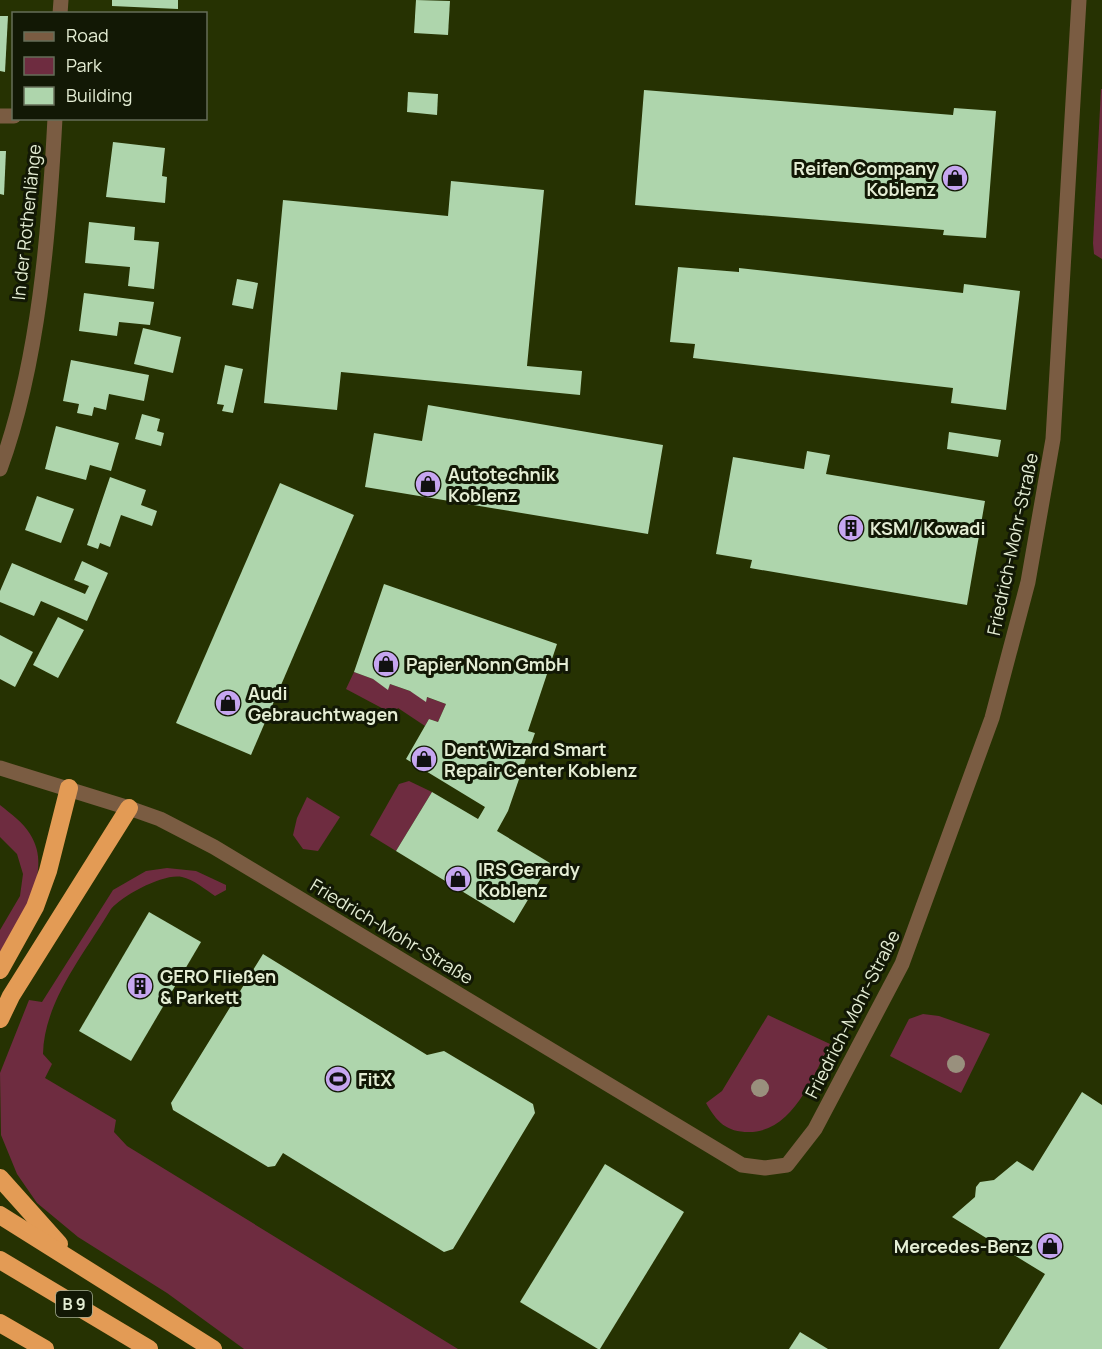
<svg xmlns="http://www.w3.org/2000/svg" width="1102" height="1349" viewBox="0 0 1102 1349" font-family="Manrope,sans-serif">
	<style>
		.green { fill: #6e2c40 }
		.building { fill: #aed5ac }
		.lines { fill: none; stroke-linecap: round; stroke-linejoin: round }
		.minor { stroke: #7a5c42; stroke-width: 15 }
		.highway { stroke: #e39b55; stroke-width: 18 }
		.tree { fill: #99907d }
		.labels { text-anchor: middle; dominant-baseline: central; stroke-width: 6; stroke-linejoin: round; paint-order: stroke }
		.shield { fill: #121805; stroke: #a5ad96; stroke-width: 1.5 }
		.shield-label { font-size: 16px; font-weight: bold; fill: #e4edd4 }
		.poi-label { font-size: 18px; font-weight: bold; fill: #e4edd4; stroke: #121805; text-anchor: start }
		.street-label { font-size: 18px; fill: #e4edd4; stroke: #121805 }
	</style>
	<rect width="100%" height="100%" fill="#263202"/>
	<g class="green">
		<polygon points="1101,89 1102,89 1102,259 1094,254 1093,243"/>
		<polygon points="354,672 373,679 388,689 390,684 446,704 438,722 429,719 425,726 398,708 393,714 346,689"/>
		<polygon points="409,781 432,792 396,851 370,835 399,784"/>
		<polygon points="307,797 340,817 318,851 303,849 293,835 297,818"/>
		<path d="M 0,805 C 11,814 23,822 30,834 C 55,873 18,921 0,955 L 0,930 L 20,896 L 23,874 L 17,854 L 0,837 Z"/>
		<path d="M 167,868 L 196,871 L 226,885 L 226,890 L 215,896 C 206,890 193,879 182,877 C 164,873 123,895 111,909 C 85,953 44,1001 43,1054 L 52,1064 L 45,1078 L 116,1120 L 114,1132 L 127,1146 L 458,1349 L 244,1349 L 167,1293 L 78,1237 L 37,1203 L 17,1174 L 1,1135 L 0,1073 L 29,1000 L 42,1002 L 113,890 L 146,871 Z"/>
		<polygon points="923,1014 939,1016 990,1034 961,1093 890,1056 909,1019"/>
		<path d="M 768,1015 L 830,1044 C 813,1076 793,1132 749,1132 C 726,1132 717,1122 706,1103 L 722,1091 Z"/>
	</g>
	<g class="building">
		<polygon points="112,0 178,0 178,9 112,6"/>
		<polygon points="416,0 450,1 448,35 414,33"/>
		<polygon points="0,16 8,16 5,72 0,71"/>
		<polygon points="644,90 953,115 954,108 996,111 986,238 943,235 944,230 635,205"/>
		<polygon points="408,92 438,94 437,115 407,112"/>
		<polygon points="113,142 165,148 162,176 167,177 165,203 106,197"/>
		<polygon points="0,151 6,151 4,195 0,194"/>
		<polygon points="451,181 544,190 527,366 582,371 580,395 341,372 337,410 264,403 283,200 448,216"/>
		<polygon points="89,222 135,227 134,240 159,242 154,289 128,286 130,267 85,263"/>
		<polygon points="678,267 739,272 739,268 963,293 964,284 1020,291 1006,410 951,403 953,388 693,358 695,344 670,342"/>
		<polygon points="237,279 258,283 253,309 232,305"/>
		<polygon points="84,293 154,302 150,325 119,322 117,336 79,331"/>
		<polygon points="143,328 181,337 173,373 134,364"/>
		<polygon points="71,360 149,375 144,401 109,394 106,410 94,407 92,416 77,413 79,404 63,401"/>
		<polygon points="225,365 243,369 233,413 222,411 224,405 217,404"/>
		<polygon points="428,405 663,445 648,534 365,487 374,433 422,441"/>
		<polygon points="142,414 160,419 157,431 164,433 161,446 135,439"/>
		<polygon points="56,426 119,443 111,471 90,465 86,480 45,469"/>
		<polygon points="949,432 1001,440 998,457 947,449"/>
		<polygon points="807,451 830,455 826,474 985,501 967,605 750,568 752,560 716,554 733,457 804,469"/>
		<polygon points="110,477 146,490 141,505 157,511 152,526 121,515 110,547 100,543 98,549 87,545"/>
		<polygon points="280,483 354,515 251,755 176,723"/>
		<polygon points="37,496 74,509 61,543 25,530"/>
		<polygon points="82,561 108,573 87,621 41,601 34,616 0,602 0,591 12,563 85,594 89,586 74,580"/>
		<polygon points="384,584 557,644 528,731 535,733 508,811 497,831 550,863 514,923 396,851 432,792 478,819 485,807 406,759 429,719 438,722 446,704 427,697 426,702 410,691 390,684 388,690 373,679 354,672"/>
		<polygon points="58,617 84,630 58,678 33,665"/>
		<polygon points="0,635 33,652 15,687 0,679"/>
		<polygon points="149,912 201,942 131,1061 79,1031"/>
		<polygon points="263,954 427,1055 444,1051 533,1104 535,1113 453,1249 444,1252 283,1153 275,1166 268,1167 173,1110 171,1103"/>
		<polygon points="1082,1092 1102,1105 1102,1349 999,1349 1045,1274 952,1217 975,1197 976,1187 980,1182 994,1180 1017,1161 1033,1171"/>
		<polygon points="605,1164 684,1212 600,1349 598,1349 520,1302"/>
		<polygon points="800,1332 828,1349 789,1349"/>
	</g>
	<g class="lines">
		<g class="minor">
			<polyline points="60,14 61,0"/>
			<polyline points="0,116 14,116"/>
			<path d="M 0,469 C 39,362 49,232 55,118"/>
			<polyline points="0,768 129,808 160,819 214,847 742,1165 765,1168 787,1165 815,1129 902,964 992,718 1028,582 1053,439 1079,0"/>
		</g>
		<g class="highway">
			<polyline points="0,970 35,907 48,871 69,788"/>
			<polyline points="0,1019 11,996 129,808"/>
			<polyline points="0,1178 59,1244"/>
			<polyline points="0,1215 213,1349"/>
			<polyline points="0,1260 149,1349"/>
			<polyline points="0,1323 45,1349"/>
		</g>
	</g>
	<g class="tree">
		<circle cx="956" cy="1064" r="9"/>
		<circle cx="760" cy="1088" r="9"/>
	</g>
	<defs>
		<g id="shop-disc" transform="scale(1.35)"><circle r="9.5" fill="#c6a6f0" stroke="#121805"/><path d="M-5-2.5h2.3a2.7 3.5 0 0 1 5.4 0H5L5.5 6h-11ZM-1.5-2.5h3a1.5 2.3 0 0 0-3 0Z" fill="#111"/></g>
		<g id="building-disc" transform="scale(1.35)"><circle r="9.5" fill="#c6a6f0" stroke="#121805"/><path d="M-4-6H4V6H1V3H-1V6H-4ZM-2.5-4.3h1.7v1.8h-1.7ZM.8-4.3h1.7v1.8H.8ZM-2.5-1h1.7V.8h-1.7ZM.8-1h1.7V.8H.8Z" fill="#111"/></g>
		<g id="stadium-disc" transform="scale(1.35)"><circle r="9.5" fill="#c6a6f0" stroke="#121805"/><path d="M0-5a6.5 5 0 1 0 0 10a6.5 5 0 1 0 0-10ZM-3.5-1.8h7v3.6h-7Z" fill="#111"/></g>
	</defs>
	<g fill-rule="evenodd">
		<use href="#shop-disc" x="955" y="178"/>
		<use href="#shop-disc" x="428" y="484"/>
		<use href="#building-disc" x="851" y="528"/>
		<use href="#shop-disc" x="386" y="664"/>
		<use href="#shop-disc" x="228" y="703"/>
		<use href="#shop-disc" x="424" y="759"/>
		<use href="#shop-disc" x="458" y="879"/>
		<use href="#building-disc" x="140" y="986"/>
		<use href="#stadium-disc" x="338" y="1079"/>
		<use href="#shop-disc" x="1050" y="1246"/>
	</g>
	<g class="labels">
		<rect class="shield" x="56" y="1291" width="36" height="26" rx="4.5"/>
		<g class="shield-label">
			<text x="74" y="1304">B 9</text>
		</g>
		<g class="poi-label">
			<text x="936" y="168" text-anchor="end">Reifen Company<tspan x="936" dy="21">Koblenz</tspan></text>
			<text x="448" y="474">Autotechnik<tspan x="448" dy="21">Koblenz</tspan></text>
			<text x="870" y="528">KSM / Kowadi</text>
			<text x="406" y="664">Papier Nonn GmbH</text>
			<text x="248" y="693">Audi<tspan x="248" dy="21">Gebrauchtwagen</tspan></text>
			<text x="444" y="749">Dent Wizard Smart<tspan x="444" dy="21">Repair Center Koblenz</tspan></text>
			<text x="478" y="869">IRS Gerardy<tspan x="478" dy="21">Koblenz</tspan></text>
			<text x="160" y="976">GERO Fließen<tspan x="160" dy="21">&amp; Parkett</tspan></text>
			<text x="358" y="1079">FitX</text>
			<text x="1030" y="1246" text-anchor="end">Mercedes-Benz</text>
		</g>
		<g class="street-label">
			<text transform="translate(26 222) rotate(-84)">In der Rothenlänge</text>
			<text transform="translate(1012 544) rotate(-78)">Friedrich-Mohr-Straße</text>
			<text transform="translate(392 931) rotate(31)">Friedrich-Mohr-Straße</text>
			<text transform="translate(852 1014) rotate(-63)">Friedrich-Mohr-Straße</text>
		</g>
	</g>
	<rect x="12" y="12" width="195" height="108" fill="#121805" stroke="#666d58" stroke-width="1.5"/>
	<rect x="24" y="32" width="30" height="9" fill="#7a5c42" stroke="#666d58" stroke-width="1.5"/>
	<text x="66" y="42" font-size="18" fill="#e4edd4">Road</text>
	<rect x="24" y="57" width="30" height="18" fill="#6e2c40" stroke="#666d58" stroke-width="1.5"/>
	<text x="66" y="72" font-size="18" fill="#e4edd4">Park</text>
	<rect x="24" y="87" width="30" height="18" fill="#aed5ac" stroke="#666d58" stroke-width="1.5"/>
	<text x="66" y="102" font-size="18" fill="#e4edd4">Building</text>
</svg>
